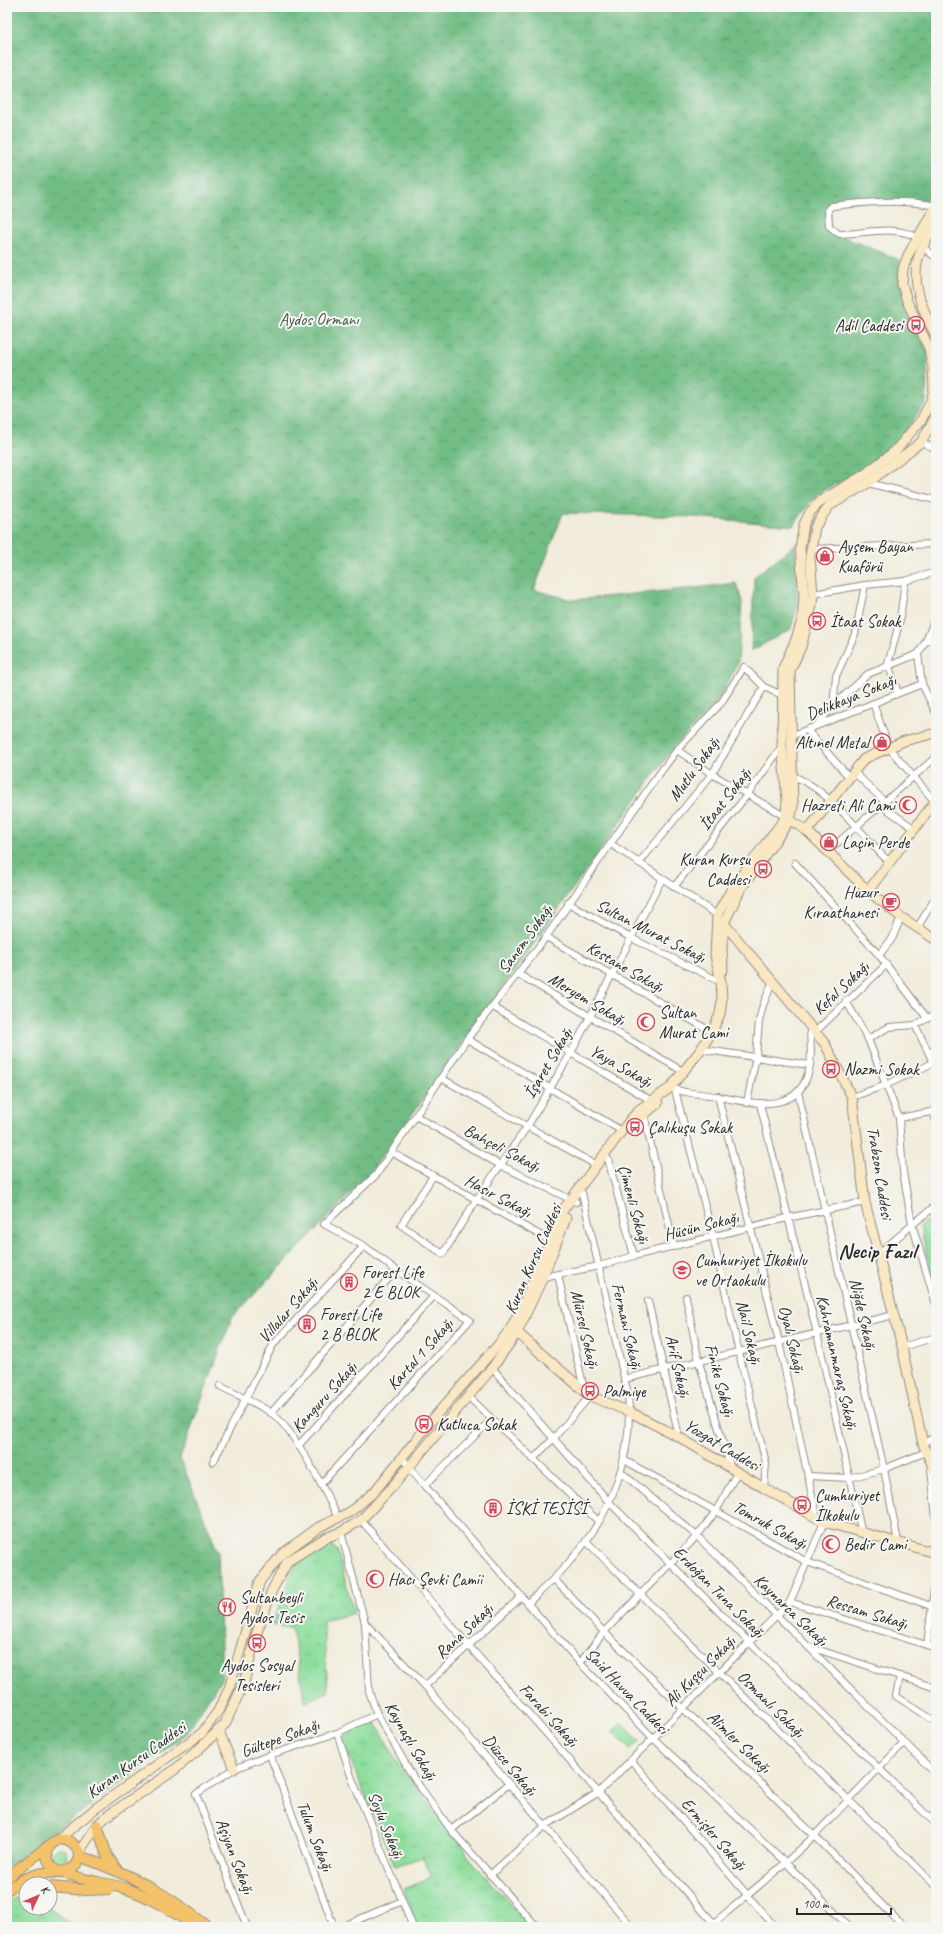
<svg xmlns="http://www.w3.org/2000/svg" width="943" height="1934" viewBox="0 0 943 1934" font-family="Caveat,sans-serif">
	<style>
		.grass { fill: url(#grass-tufts); stroke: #5c8464 }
		.forest { fill: url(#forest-crowns); stroke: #4e7458 }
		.park { fill: #8ede9e; stroke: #5c8464 }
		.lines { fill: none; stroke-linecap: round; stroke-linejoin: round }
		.street-casing { stroke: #8e8c83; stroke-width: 8 }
		.secondary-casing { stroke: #8e8c83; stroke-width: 11 }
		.primary-casing { stroke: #8e8c83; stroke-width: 12 }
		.street { stroke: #fff; stroke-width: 6 }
		.secondary { stroke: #fae7c3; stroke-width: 9 }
		.primary { stroke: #f3c26a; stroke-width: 10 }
		.labels { text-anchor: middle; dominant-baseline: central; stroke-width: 4; stroke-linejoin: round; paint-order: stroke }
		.park-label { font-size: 17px; fill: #445848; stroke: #f6f6f2 }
		.poi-label { font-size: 17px; fill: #2b2b2b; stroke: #f6f6f2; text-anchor: start }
		.street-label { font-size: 17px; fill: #2b2b2b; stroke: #f6f6f2 }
		.district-label { font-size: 21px; font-weight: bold; fill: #2b2b2b; stroke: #f6f6f2 }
	</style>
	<defs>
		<pattern id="grass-tufts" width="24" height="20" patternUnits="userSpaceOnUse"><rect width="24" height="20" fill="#8ede9e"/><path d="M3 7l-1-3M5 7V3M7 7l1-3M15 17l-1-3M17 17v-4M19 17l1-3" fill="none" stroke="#7bbf88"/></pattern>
		<pattern id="forest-crowns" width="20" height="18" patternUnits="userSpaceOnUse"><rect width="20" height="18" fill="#72bd85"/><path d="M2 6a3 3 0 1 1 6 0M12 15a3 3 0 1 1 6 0" fill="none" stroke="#5e9a6d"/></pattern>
	</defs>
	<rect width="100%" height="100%" fill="#f6f6f2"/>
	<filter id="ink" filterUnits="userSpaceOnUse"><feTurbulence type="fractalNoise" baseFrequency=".025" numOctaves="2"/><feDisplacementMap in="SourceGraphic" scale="8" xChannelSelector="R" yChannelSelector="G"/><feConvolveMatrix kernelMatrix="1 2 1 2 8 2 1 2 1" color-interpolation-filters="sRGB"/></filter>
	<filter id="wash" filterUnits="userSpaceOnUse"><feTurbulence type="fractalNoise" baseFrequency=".012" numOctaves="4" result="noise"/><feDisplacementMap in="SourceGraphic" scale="16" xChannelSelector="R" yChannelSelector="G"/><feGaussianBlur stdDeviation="0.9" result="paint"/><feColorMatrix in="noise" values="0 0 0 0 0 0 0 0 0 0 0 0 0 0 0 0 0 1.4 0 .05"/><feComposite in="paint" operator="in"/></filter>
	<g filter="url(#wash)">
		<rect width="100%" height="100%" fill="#f1ecdb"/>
		<g class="grass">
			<polygon points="328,1543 337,1550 354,1613 323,1621 328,1692 305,1702 292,1628 272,1625 295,1564"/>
			<polygon points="375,1721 401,1769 451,1828 473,1863 531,1927 417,1927 404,1889 432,1876 422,1857 395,1866 341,1737"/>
			<circle cx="59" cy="1857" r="9"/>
			<polygon points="26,1895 26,1908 49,1908 75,1927 7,1927 7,1901"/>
		</g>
		<g class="forest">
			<polygon points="7,7 936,7 936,199 831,202 829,231 900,260 900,278 928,353 926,402 897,443 853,475 816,495 793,526 694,517 563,513 534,590 572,600 695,588 736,583 742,601 738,663 718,701 674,747 371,1172 232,1318 180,1458 218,1552 222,1678 185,1735 7,1867"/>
			<polygon points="795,545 798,605 791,629 751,651 754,577"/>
		</g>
		<g class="park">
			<polygon points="936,1213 936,1292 920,1226"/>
			<polygon points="622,1723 639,1741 630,1749 613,1731"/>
		</g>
	</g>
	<g filter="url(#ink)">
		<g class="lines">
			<g class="street-casing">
				<g id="street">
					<path d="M 918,238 C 897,224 863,234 839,234 L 829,226 L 828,209 L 832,206 C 863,202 906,199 936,206"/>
					<polyline points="923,247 936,258"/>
					<polyline points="921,442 936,449"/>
					<polyline points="868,483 936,500"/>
					<polyline points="811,549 935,544 936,550"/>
					<polyline points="813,594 865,585 905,581 936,572"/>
					<polyline points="936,616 926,641 918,654 922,684 936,713"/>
					<polyline points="926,641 936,640"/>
					<polyline points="898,693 888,664 900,620 905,581"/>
					<polyline points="873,703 889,748 936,803"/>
					<polyline points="833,706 836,676 855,634 865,585"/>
					<polyline points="817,725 833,706 868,674 918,654"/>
					<polyline points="807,730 849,777"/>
					<polyline points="791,736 922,684"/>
					<polyline points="677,750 712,774 786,817"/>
					<polyline points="854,772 885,802"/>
					<path d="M 792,776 C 825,786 861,833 885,858 L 890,860"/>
					<polyline points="882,806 915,829"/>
					<polyline points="611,844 717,915"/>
					<polyline points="827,852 936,757"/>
					<polyline points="639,863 712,774 764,687"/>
					<polyline points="795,863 879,955 927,1018"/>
					<polyline points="674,887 747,795 782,746"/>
					<polyline points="568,903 631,938 721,982"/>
					<polyline points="917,928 936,897"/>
					<polyline points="546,937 712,1032"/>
					<polyline points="879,955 892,939 901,917"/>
					<polyline points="518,974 684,1072"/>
					<polyline points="846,1001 868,1039 899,1118 903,1172 912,1224 936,1304"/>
					<polyline points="493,1007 652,1101"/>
					<polyline points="915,1025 936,1068"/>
					<polyline points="815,1032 886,965"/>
					<polyline points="467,1039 622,1131"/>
					<polyline points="868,1039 889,1027 915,1025 936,1014"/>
					<polyline points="706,1050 810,1065"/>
					<polyline points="929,1053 936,1049"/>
					<polyline points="441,1078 596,1165"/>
					<path d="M 672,1088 C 686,1095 705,1093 720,1097 C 756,1104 802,1115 810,1065 C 812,1053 810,1038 810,1025"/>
					<polyline points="675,1090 713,1237 739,1353 766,1463 764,1488"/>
					<polyline points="798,1092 884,1469 898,1542"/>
					<polyline points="718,1096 779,1342 817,1518"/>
					<polyline points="852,1097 886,1085 933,1063"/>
					<polyline points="747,1103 756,1056 759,1021 763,1005 773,981"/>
					<polyline points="760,1104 817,1333 862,1534"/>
					<polyline points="933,1111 936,1121"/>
					<polyline points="644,1114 674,1247"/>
					<polyline points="416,1116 500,1165 576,1202"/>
					<polyline points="899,1118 936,1111"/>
					<polyline points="391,1152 549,1240"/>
					<polyline points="608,1159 634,1256"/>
					<polyline points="433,1176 401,1225 443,1254 476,1200 527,1127 571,1053 662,879"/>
					<polyline points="879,1253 936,1205"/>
					<polyline points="558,1275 584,1389"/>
					<polyline points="543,1277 599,1266 634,1256 787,1218 865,1202"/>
					<polyline points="686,1297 699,1362 731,1469"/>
					<polyline points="648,1301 679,1437"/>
					<polyline points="902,1347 936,1337"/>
					<polyline points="492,1368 610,1503 749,1642 936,1824"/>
					<polyline points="624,1379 894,1315"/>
					<path d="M 220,1386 C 237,1395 254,1402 270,1412 C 294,1428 325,1491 338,1518"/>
					<polyline points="469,1397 598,1521"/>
					<polyline points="271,1413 396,1270"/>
					<polyline points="923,1444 936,1436"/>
					<polyline points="298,1446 434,1296"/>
					<polyline points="403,1458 409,1468 580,1663 653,1738 785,1862 849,1927"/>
					<polyline points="533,1459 553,1439 590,1396"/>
					<polyline points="624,1460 807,1562 931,1606"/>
					<polyline points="213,1462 273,1345 364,1246"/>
					<polyline points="931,1468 936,1519"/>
					<polyline points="621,1472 697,1536 936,1774"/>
					<polyline points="808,1476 849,1478 884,1469 926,1452"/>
					<polyline points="321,1484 470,1320 396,1270 364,1246 324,1224 376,1175 467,1039 546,937 651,785 677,750 721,703 744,667 764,687 782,695"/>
					<polyline points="425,1485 492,1419"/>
					<polyline points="361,1520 469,1646 717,1927"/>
					<polyline points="341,1532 365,1623 369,1691 377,1714 413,1777 451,1830 537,1927"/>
					<polyline points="586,1541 936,1886"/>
					<polyline points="554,1579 604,1632 814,1835 904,1927"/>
					<polyline points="790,1602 936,1648"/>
					<path d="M 528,1603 C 543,1589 558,1576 571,1560 C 611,1515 634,1455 628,1395 L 582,1193"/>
					<polyline points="365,1623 425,1686 632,1927"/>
					<polyline points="927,1645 936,1574"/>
					<polyline points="810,1647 936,1688"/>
					<polyline points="580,1663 604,1632 697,1536 716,1511 737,1473"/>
					<polyline points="900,1676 896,1696 936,1722"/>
					<polyline points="425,1686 522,1596"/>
					<polyline points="337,1733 352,1779 413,1927"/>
					<polyline points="270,1755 334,1927"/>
					<polyline points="631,1760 775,1927"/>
					<polyline points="451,1830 509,1784"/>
					<polyline points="490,1875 545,1826 599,1792 790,1602 824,1522"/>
					<polyline points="247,1927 196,1794 234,1769 270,1755 337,1733 377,1714"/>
					<polyline points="341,1927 402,1901"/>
					<path d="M 709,1927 C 745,1897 782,1868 815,1835 C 845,1804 874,1773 904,1743"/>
				</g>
			</g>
			<g class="secondary-casing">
				<g id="secondary">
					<path d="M 936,223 C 930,234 921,247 918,259 C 911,285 924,313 936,336"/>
					<polyline points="787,818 807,831 868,891 901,917 936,940"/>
					<polyline points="807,831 864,759 904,741 936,733"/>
					<polyline points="868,891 936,800"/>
					<polyline points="722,921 825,1044 852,1097 865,1202 902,1347 923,1444 936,1474"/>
					<polyline points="723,970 722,948 724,923 740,890 790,820 793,806 790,671 801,647 812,605 813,594 810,556 815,527 829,506 868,483 921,442 936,416"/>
					<polyline points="634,1123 658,1103"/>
					<polyline points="513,1329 590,1396 630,1412 679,1437 764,1488 824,1522 936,1553"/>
					<polyline points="219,1731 234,1769"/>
					<polyline points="57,1840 96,1808 202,1733 218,1711 229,1689 260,1581 282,1554 319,1527 350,1512 374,1492 437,1414 498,1345 511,1328 525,1300 563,1210 630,1120 640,1109 670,1088 699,1052 712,1032 720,1014 722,1000 721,982 715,955 717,915 734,885 786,817 787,800 782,746 783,668 796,639 802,620 804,596 800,548 804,524 810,512 822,500 864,475 895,451 922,419 932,398 934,387 933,368 929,348 907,301 902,284 903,269 908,255 936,206"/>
					<polyline points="79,1852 97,1825 107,1816 173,1771 197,1751 225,1724 244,1683 256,1635 272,1590 288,1561 325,1538 341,1532 361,1520 393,1486 492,1368 517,1333 543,1277 566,1218"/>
				</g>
			</g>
			<g class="primary-casing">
				<g id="primary">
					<polyline points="97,1825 107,1856 117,1870"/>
					<path d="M 50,1846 C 44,1856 48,1863 56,1871"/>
					<path d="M 79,1856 C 132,1875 164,1892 208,1927"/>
					<path d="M 63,1872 C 85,1882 105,1882 127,1889 C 147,1895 178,1914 195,1927"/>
					<path d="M 7,1877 L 57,1840 C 67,1838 74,1843 79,1852 C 80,1876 54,1871 38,1874 C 27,1877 16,1883 7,1890"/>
					<polyline points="50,1887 87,1890 108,1889"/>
				</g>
			</g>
			<use href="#street" class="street"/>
			<use href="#secondary" class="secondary"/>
			<use href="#primary" class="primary"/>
		</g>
	</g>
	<defs>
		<g id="bus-ring" transform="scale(0.9)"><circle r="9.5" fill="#f6f6f2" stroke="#d1495b" stroke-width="1.5"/><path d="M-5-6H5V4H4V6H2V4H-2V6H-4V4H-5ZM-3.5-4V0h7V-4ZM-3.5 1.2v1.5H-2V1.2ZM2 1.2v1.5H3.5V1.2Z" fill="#d1495b"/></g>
		<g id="shop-ring" transform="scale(0.9)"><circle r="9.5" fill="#f6f6f2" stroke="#d1495b" stroke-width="1.5"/><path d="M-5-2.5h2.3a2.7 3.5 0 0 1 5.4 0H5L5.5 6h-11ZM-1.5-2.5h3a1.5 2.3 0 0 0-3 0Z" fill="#d1495b"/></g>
		<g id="mosque-ring" transform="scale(0.9)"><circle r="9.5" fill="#f6f6f2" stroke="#d1495b" stroke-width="1.5"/><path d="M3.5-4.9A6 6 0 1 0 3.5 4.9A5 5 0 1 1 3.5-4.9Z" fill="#d1495b"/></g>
		<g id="cafe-ring" transform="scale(0.9)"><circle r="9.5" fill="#f6f6f2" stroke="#d1495b" stroke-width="1.5"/><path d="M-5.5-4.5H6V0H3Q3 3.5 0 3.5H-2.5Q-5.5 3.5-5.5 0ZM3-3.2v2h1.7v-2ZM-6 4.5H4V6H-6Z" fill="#d1495b"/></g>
		<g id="school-ring" transform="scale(0.9)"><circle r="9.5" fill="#f6f6f2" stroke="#d1495b" stroke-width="1.5"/><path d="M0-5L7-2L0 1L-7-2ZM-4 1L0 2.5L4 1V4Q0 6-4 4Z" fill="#d1495b"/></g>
		<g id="building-ring" transform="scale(0.9)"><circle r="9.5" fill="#f6f6f2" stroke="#d1495b" stroke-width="1.5"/><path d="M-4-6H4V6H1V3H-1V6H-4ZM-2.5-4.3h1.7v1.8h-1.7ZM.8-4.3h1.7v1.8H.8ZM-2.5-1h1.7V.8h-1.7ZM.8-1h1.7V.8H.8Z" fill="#d1495b"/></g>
		<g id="restaurant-ring" transform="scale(0.9)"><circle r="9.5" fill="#f6f6f2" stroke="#d1495b" stroke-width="1.5"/><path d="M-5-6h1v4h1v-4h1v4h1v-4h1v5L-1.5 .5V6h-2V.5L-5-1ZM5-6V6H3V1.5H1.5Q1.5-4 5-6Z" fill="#d1495b"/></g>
	</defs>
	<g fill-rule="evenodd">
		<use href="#bus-ring" x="916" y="325"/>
		<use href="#shop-ring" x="825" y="556"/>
		<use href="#bus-ring" x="817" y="621"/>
		<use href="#shop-ring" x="882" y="742"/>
		<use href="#mosque-ring" x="908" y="805"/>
		<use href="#shop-ring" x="829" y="842"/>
		<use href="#bus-ring" x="763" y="869"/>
		<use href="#cafe-ring" x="891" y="902"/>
		<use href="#mosque-ring" x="646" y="1022"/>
		<use href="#bus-ring" x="831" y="1069"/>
		<use href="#bus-ring" x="635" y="1127"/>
		<use href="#school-ring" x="682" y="1270"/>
		<use href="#building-ring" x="349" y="1282"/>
		<use href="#building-ring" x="307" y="1324"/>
		<use href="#bus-ring" x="590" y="1391"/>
		<use href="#bus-ring" x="424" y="1424"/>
		<use href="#bus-ring" x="802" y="1505"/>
		<use href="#building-ring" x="493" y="1508"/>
		<use href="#mosque-ring" x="831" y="1544"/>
		<use href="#mosque-ring" x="375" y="1579"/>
		<use href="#restaurant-ring" x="227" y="1607"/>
		<use href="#bus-ring" x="257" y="1643"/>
	</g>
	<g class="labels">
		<g class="park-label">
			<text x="319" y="319">Aydos Ormanı</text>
		</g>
		<g class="poi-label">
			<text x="903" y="325" text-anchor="end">Adil Caddesi</text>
			<text x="838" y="546">Ayşem Bayan<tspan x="838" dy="20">Kuaförü</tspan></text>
			<text x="830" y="621">İtaat Sokak</text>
			<text x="869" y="742" text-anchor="end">Altınel Metal</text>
			<text x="895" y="805" text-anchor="end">Hazreti Ali Cami</text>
			<text x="842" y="842">Laçin Perde</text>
			<text x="750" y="859" text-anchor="end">Kuran Kursu<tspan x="750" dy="20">Caddesi</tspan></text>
			<text x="878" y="892" text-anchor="end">Huzur<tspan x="878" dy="20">Kıraathanesi</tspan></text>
			<text x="659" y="1012">Sultan<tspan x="659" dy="20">Murat Cami</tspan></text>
			<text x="844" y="1069">Nazmi Sokak</text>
			<text x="648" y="1127">Çalıkuşu Sokak</text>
			<text x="695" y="1260">Cumhuriyet İlkokulu<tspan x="695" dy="20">ve Ortaokulu</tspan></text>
			<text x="362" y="1272">Forest Life<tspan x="362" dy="20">2 E BLOK</tspan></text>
			<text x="320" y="1314">Forest Life<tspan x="320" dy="20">2 B BLOK</tspan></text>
			<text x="603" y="1391">Palmiye</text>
			<text x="437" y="1424">Kutluca Sokak</text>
			<text x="815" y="1495">Cumhuriyet<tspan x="815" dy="20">İlkokulu</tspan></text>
			<text x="506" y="1508">İSKİ TESİSİ</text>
			<text x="844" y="1544">Bedir Cami</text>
			<text x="388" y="1579">Hacı Şevki Camii</text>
			<text x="240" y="1597">Sultanbeyli<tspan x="240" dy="20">Aydos Tesis</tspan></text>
			<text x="257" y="1665" text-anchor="middle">Aydos Sosyal<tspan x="257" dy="20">Tesisleri</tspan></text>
		</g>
		<g class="street-label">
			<text transform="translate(851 697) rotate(-22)">Delikkaya Sokağı</text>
			<text transform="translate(694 769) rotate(-54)">Mutlu Sokağı</text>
			<text transform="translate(725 799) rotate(-52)">İtaat Sokağı</text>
			<text transform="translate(651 931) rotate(27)">Sultan Murat Sokağı</text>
			<text transform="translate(525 939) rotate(-54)">Sanem Sokağı</text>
			<text transform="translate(625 967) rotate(30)">Kestane Sokağı</text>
			<text transform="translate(841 988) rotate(-43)">Kefal Sokağı</text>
			<text transform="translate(587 999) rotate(31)">Meryem Sokağı</text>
			<text transform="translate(548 1063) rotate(-59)">İşaret Sokağı</text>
			<text transform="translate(621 1066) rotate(30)">Yaya Sokağı</text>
			<text transform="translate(502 1148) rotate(28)">Bahçeli Sokağı</text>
			<text transform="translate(880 1173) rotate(81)">Trabzon Caddesi</text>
			<text transform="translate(498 1196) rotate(28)">Hasır Sokağı</text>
			<text transform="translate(634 1204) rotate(75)">Çimenli Sokağı</text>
			<text transform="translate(701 1226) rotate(-14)">Hüsün Sokağı</text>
			<text transform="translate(533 1259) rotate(-66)">Kuran Kursu Caddesi</text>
			<text transform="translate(288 1310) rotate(-49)">Villalar Sokağı</text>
			<text transform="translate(863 1314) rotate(77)">Niğde Sokağı</text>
			<text transform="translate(627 1326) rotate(77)">Fermani Sokağı</text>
			<text transform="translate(585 1329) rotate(77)">Mürsel Sokağı</text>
			<text transform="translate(749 1332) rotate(77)">Nail Sokağı</text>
			<text transform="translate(792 1339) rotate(77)">Oyalı Sokağı</text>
			<text transform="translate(420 1354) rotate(-48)">Kartal 1 Sokağı</text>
			<text transform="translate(837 1362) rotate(77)">Kahramanmaraş Sokağı</text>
			<text transform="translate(678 1366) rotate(77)">Arif Sokağı</text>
			<text transform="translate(720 1380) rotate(75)">Finike Sokağı</text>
			<text transform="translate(324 1397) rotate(-48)">Kanguru Sokağı</text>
			<text transform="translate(722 1445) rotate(31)">Yozgat Caddesi</text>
			<text transform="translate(770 1525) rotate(29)">Tomruk Sokağı</text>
			<text transform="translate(719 1592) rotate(45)">Erdoğan Tuna Sokağı</text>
			<text transform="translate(791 1610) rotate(44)">Kaynarca Sokağı</text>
			<text transform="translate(867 1612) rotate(17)">Ressam Sokağı</text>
			<text transform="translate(464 1631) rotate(-43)">Rana Sokağı</text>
			<text transform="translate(700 1671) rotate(-45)">Ali Kuşçu Sokağı</text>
			<text transform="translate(627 1691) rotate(46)">Said Havva Caddesi</text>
			<text transform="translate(771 1704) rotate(45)">Osmanlı Sokağı</text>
			<text transform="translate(549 1715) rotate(48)">Farabi Sokağı</text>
			<text transform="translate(280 1738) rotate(-20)">Gültepe Sokağı</text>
			<text transform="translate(411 1741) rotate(60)">Kaynaşlı Sokağı</text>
			<text transform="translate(739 1742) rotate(44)">Alimler Sokağı</text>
			<text transform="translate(136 1760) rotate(-36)">Kuran Kursu Caddesi</text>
			<text transform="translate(510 1765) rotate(50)">Düzce Sokağı</text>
			<text transform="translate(386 1825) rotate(68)">Soylu Sokağı</text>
			<text transform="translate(714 1834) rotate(49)">Ermişler Sokağı</text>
			<text transform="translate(315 1836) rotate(69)">Tulum Sokağı</text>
			<text transform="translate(235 1856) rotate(69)">Aşiyan Sokağı</text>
		</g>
		<g class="district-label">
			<text x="877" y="1251">Necip Fazıl</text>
		</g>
	</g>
	<rect width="943" height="1934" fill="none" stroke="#f6f6f2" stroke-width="24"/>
	<g transform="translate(38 1896) rotate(46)"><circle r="19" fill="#f6f6f2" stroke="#a5a5a2"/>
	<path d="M0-3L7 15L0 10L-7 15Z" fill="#d1495b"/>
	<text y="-6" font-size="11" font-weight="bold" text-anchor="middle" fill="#2b2b2b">K</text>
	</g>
	<path d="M797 1908v6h94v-6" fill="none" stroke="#2b2b2b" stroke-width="2"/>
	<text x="803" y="1908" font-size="12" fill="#2b2b2b" stroke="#f6f6f2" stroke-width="3" paint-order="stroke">100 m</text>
</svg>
